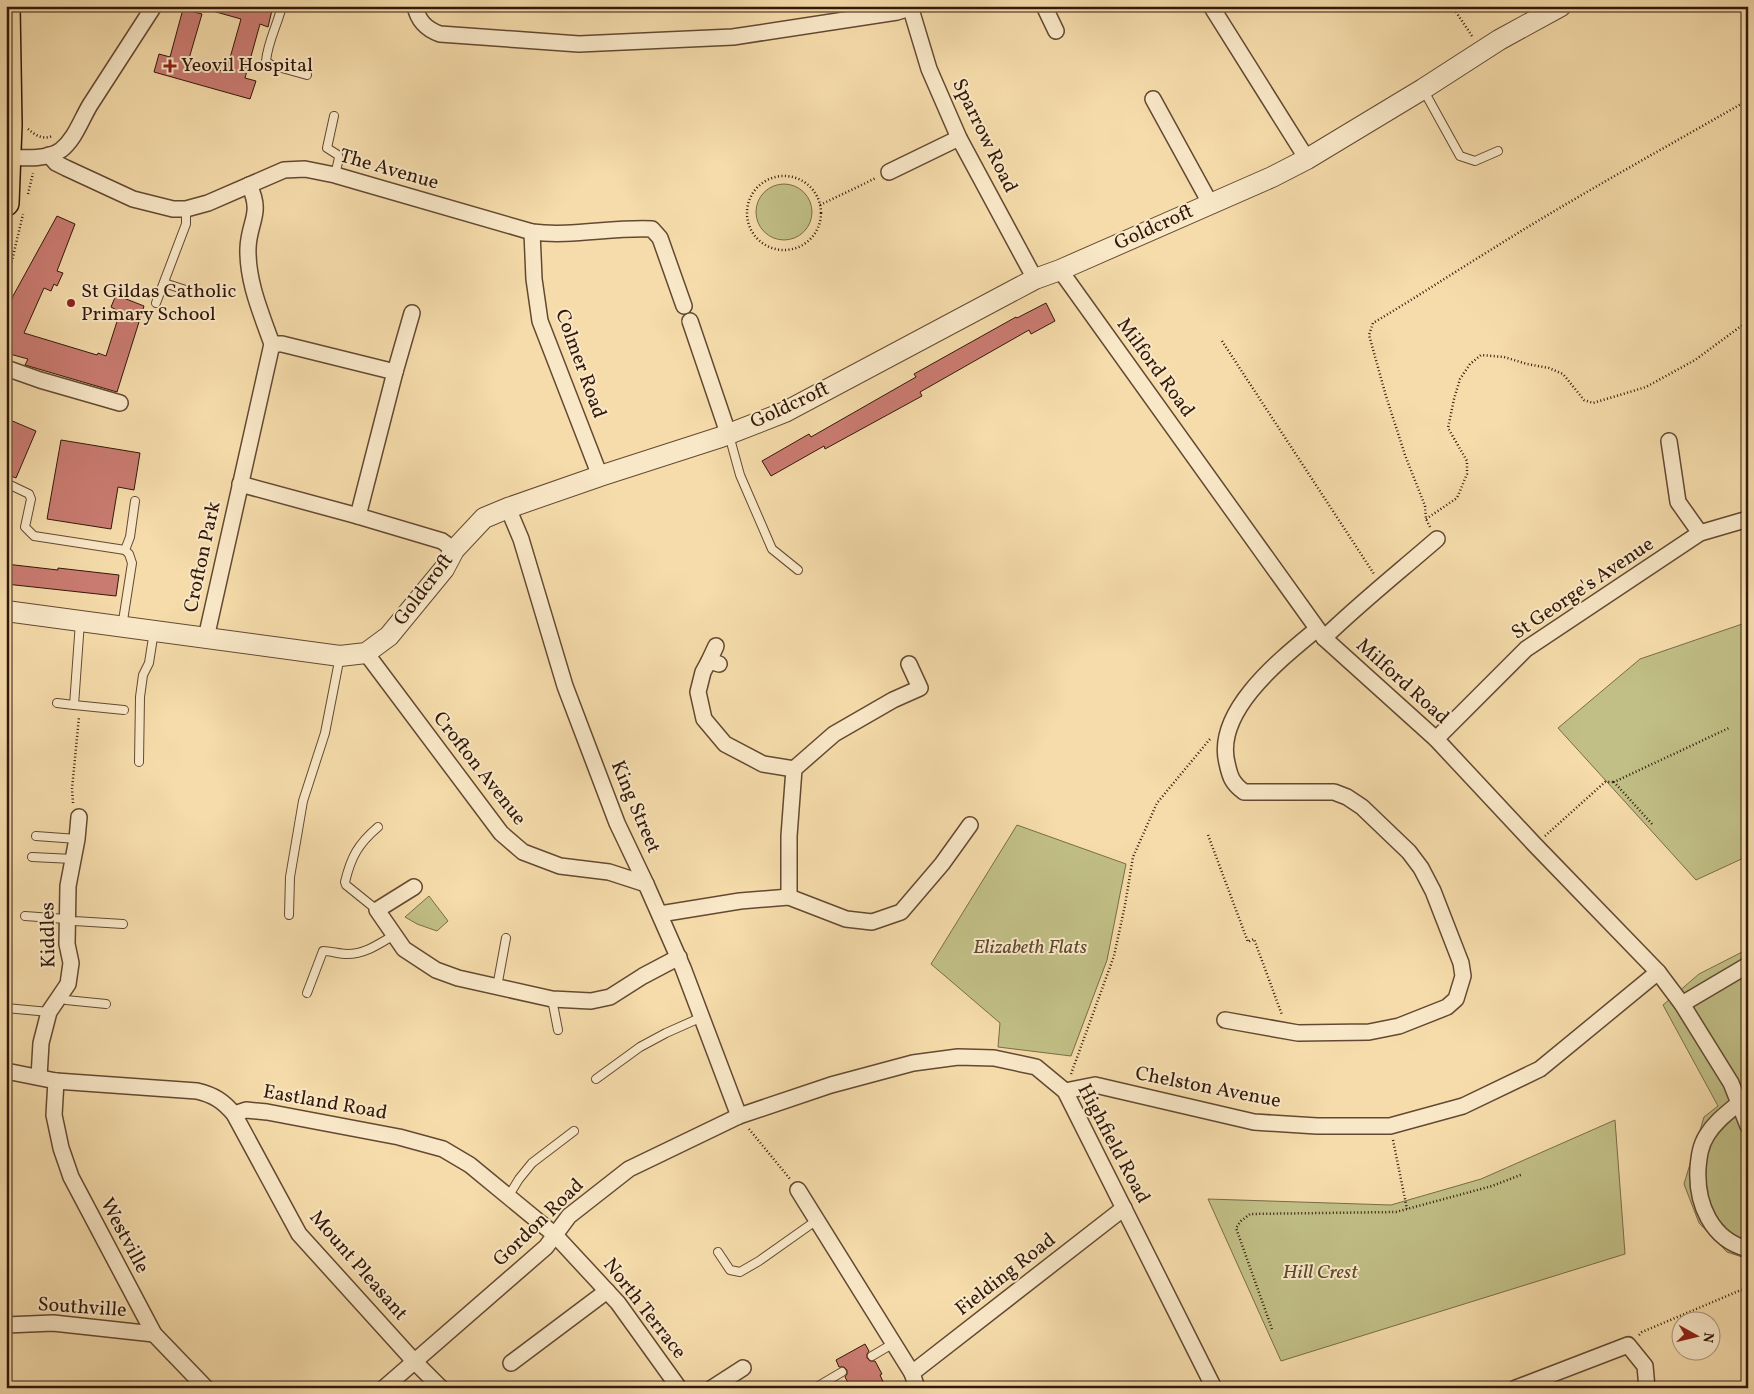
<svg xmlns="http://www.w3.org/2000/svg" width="1754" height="1394" viewBox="0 0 1754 1394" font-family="Vollkorn,serif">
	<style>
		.green { fill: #c1bf86; stroke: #7a6c48 }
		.building { fill: #cb7c72; stroke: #32180a }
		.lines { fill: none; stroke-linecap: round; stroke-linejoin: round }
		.service-casing { stroke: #634932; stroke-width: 10 }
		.minor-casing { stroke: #634932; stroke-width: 18 }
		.tertiary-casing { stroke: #634932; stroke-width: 22 }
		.primary-casing { stroke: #32180a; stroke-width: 28 }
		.path { stroke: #32180a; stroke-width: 2.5; stroke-dasharray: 1 2.5; stroke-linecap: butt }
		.service { stroke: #f9e8c8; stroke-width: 8 }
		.minor { stroke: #f9e8c8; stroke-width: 15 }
		.tertiary { stroke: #f9e8c8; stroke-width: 20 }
		.primary { stroke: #f6dcab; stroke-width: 25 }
		.poi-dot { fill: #8f2418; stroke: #f9e8c8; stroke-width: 2 }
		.labels { text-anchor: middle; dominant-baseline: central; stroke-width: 4; stroke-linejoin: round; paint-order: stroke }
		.poi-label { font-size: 20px; fill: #32180a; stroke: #f9e8c8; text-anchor: start }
		.street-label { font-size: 20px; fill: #32180a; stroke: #f9e8c8 }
		.park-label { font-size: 20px; font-style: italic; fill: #5d4a2f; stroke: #f9e8c8 }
	</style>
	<rect width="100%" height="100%" fill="#f6dcab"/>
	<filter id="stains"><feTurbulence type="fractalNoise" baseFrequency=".004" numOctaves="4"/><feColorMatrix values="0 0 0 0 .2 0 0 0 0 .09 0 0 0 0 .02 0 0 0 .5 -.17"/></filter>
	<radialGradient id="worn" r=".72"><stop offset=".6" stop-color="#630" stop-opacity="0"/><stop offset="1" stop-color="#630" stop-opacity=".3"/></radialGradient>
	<g class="green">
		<circle cx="784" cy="212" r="28"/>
		<polygon points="1748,622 1748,856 1696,880 1558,728 1640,659"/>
		<polygon points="1017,825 1126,864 1107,960 1071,1056 998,1047 1000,1023 931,964"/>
		<polygon points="429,896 448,921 437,931 417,924 405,917"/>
		<polygon points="1748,949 1748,1259 1727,1252 1699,1223 1684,1184 1704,1117 1718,1106 1663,1005 1699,974"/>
		<polygon points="1615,1120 1625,1254 1281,1361 1208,1199 1391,1205 1481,1179"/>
	</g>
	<g class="building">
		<polygon points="209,6 273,6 268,27 260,24 245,78 256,81 250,99 154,72 159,54 170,57 183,9 202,14 188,62 226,72 241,19 209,10"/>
		<polygon points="57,216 75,224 57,271 63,273 57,286 54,284 51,291 44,288 24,333 97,355 98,353 106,356 120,312 111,307 116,295 144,306 117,392 25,365 28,359 6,353 6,320 13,296"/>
		<polygon points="1046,303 1055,321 1031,334 1029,330 920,392 922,396 825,449 824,446 771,476 762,461 809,434 811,437 916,377 914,374 1016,317 1017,318"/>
		<polygon points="10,420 36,431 16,478 6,474 6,428"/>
		<polygon points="61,440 140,453 134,490 118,487 111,529 47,519"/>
		<polygon points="6,564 58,570 58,568 119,575 116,596 6,584"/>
		<polygon points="865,1344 869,1351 867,1354 867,1358 870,1361 875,1361 882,1374 880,1375 886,1388 851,1388 845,1377 847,1374 847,1370 844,1367 839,1367 836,1360"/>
	</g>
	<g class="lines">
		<g class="service-casing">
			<g id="service">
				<path d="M 282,6 C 277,26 268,41 266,61 L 271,65 L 307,75"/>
				<polyline points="1424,91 1460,156 1475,161 1498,151"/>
				<polyline points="334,116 327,148 338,155 339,158 335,175"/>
				<polyline points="164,283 195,293"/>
				<polyline points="156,303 186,224 186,209"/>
				<polyline points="729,435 740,475 772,549 798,570"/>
				<polyline points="6,483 29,494 31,499 25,527 34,536 125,550"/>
				<polyline points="80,622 74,705 124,710"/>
				<polyline points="122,627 132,563 129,554 125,550 130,537 135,501"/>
				<polyline points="57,703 74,705"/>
				<polyline points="139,762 140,697 143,675 149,663 154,631"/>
				<polyline points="36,836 77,839"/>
				<polyline points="32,857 73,859"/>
				<path d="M 377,910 L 346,885 L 345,882 C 351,857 358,844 378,827"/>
				<polyline points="289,915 290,877 303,801 325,733 340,656"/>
				<polyline points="25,916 66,919 74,921 123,924"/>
				<polyline points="497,987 506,938"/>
				<path d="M 307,993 L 323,951 C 331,951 339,954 347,954 C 365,954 379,944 394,935"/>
				<polyline points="60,996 66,1000 106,1004"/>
				<polyline points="552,999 558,1030"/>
				<polyline points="6,1008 49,1012"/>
				<polyline points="596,1079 640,1047 666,1033 702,1017"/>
				<polyline points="508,1197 519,1179 532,1163 574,1131"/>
				<polyline points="718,1252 730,1270 740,1272 759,1261 817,1220"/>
				<polyline points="872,1356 894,1343"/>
				<polyline points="815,1388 842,1372"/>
			</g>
		</g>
		<g class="minor-casing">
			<g id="minor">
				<path d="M 415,6 C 418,21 426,29 440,34 L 579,44 L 733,37 L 897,12 L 910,8"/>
				<polyline points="910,6 929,69 959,138 1035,279"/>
				<polyline points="1044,6 1056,31"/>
				<polyline points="1211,6 1307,159"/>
				<polyline points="1153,99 1210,203"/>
				<path d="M 49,155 L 56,163 L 66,168 L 133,199 L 173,209 L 186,209 L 208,203 L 284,170 L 305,169 L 335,175 L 532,232 C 572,237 612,227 652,229 L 660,238 L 684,306"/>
				<path d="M 9,157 C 25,158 47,160 61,150 C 75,139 81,120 90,105 C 111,72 133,39 154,6"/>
				<polyline points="889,172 959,138"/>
				<polyline points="532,232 534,279 540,321 600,476"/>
				<polyline points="1060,270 1324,638 1436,739 1535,845 1658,972 1682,1004 1731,1083 1748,1126"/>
				<polyline points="690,321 728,433"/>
				<polyline points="272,344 282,344 395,372 412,313"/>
				<polyline points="6,368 40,380 120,403"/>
				<polyline points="395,372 358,516 442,541 454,550"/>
				<polyline points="1669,441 1678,502 1700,533"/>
				<polyline points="240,484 358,516"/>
				<polyline points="508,508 521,539 565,686 617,823 646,884 683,968 739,1116"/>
				<path d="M 206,638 L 272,344 C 261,313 247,281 248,248 C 249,221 263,214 249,185"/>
				<path d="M 1324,638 C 1360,603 1399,572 1437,539"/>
				<polyline points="366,653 501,833 523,852 560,866 609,872 646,884"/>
				<polyline points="709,661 716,646"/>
				<polyline points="719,664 709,661 703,672 698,692 704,719 725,744 763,764 794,769"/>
				<polyline points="1436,739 1526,649 1700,533 1748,519"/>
				<polyline points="414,887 377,910 404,949 436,970 458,978 552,999 591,1001 610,997 643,976 679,957"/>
				<polyline points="789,897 789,836 794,769 834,734 893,700 920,688 909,664"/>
				<polyline points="660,914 740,901 789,897 846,919 872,922 901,912 942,864 970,825"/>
				<polyline points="1682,1004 1748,965"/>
				<path d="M 1225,1020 L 1298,1033 L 1369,1032 L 1399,1026 L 1447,1007 L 1456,999 L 1463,976 L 1461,963 L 1433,891 L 1421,868 L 1409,852 L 1362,807 L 1347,797 L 1334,792 L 1244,792 C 1232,783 1230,777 1227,763 C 1214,711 1282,658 1317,629"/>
				<path d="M 6,1071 L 56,1081 L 197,1091 C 214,1095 223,1101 234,1114 L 299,1234 L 414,1361 L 441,1388"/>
				<polyline points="39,1077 41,1043 49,1012 68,984 71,963 67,944 68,886 77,839 79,817"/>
				<polyline points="56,1081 54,1115 61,1148 71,1177 154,1334 206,1388"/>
				<polyline points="1065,1091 1095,1085 1254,1122 1317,1126 1390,1126 1463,1106 1540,1069 1658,972"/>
				<path d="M 1739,1103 C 1727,1113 1715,1122 1707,1135 C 1700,1146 1699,1157 1698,1168 C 1696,1203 1711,1240 1748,1249"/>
				<polyline points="234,1114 246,1110 267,1112 399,1137 443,1149 470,1165 555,1235 618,1303 679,1388"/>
				<polyline points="798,1190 912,1373"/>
				<polyline points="6,1325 53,1323 154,1334"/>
				<polyline points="511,1363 607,1291"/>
				<polyline points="384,1388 546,1247 569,1216 629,1169 739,1116 831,1085 913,1063 958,1057 994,1058 1036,1067 1065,1091 1214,1388"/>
				<polyline points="712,1388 743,1368"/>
				<polyline points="917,1388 912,1373 1124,1208"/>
				<polyline points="1516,1388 1628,1345 1645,1366 1647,1388"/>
			</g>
		</g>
		<g class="tertiary-casing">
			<polyline id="tertiary" points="6,611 340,656 366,653 389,636 444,569 454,550 484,518 508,508 600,476 721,437 785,412 1035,279 1060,270 1272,177 1307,159 1423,89 1499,40 1561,6"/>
		</g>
		<g class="primary-casing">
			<polyline id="primary" points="6,203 9,125 7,6"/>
		</g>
		<g class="path">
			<polyline points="1452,6 1472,36"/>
			<path d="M 28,129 C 35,135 43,140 52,136"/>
			<circle cx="784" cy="213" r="37"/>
			<polyline points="28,194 33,173"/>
			<polyline points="820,205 876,178"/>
			<polyline points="6,286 23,214"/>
			<polyline points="1222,341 1374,574"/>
			<polyline points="1426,519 1457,498 1467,474 1467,461 1448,428 1454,399 1460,379 1470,364 1481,355 1504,357 1527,364 1549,368 1563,374 1584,400 1593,403 1646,387 1695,360 1748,321"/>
			<path d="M 1430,527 L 1426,519 L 1425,506 L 1405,455 L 1386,396 L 1369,335 L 1373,323 C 1412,300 1450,275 1489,251 C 1573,198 1661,150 1748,100"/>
			<polyline points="73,803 72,789 79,717"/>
			<polyline points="1652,824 1614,782 1729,728"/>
			<polyline points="1208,835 1248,942 1254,939 1282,1015"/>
			<polyline points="1545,836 1605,782 1614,782"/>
			<polyline points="1071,1074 1114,956 1125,905 1133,857 1157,803 1210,739"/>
			<polyline points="749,1129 790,1179"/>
			<polyline points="1393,1140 1407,1209"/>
			<polyline points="1272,1329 1236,1228 1241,1221 1250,1214 1396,1212 1492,1186 1523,1174"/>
			<polyline points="1639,1335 1642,1332 1741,1290 1748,1290"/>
		</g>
		<use href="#service" class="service"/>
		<use href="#minor" class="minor"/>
		<use href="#tertiary" class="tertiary"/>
		<use href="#primary" class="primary"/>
	</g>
	<g class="poi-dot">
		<path d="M167.5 58.5h5v5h5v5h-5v5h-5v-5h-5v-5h5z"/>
		<circle cx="71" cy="303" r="5"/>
	</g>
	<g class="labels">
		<g class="poi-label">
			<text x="181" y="66">Yeovil Hospital</text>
			<text x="81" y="292">St Gildas Catholic<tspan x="81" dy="23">Primary School</tspan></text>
		</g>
		<g class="street-label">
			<text transform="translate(984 136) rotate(64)">Sparrow Road</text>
			<text transform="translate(389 170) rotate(16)">The Avenue</text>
			<text transform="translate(1154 228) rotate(-24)">Goldcroft</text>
			<text transform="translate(580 364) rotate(70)">Colmer Road</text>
			<text transform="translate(1155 368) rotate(54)">Milford Road</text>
			<text transform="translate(790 406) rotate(-25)">Goldcroft</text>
			<text transform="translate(203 557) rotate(-78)">Crofton Park</text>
			<text transform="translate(1583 589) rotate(-34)">St George's Avenue</text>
			<text transform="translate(424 590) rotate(-53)">Goldcroft</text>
			<text transform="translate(1402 682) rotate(42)">Milford Road</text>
			<text transform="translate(479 769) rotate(52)">Crofton Avenue</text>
			<text transform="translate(635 807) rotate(67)">King Street</text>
			<text transform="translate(49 935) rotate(-91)">Kiddles</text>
			<text transform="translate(1208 1088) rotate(11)">Chelston Avenue</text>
			<text transform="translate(325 1103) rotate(10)">Eastland Road</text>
			<text transform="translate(1113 1144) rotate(62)">Highfield Road</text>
			<text transform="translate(539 1223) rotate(-44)">Gordon Road</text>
			<text transform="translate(124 1236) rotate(62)">Westville</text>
			<text transform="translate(358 1266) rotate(49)">Mount Pleasant</text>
			<text transform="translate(1006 1275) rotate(-38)">Fielding Road</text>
			<text transform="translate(82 1308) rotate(4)">Southville</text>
			<text transform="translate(644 1309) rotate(52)">North Terrace</text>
		</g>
		<g class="park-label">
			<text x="1030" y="948">Elizabeth Flats</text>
			<text x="1320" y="1273">Hill Crest</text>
		</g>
	</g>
	<rect width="1754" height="1394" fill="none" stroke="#f6dcab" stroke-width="25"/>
	<rect x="8" y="8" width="1739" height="1379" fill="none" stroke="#32180a" stroke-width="2.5"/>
	<rect x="12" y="12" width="1729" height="1369" fill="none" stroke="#32180a"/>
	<g transform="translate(1696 1336) rotate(98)"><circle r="24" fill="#f9e8c8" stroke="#a9957c"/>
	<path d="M0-4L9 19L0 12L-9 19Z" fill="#8f2418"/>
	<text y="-8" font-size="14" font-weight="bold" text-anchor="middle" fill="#32180a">N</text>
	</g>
	<rect width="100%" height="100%" filter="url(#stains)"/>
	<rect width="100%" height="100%" fill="url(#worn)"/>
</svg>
